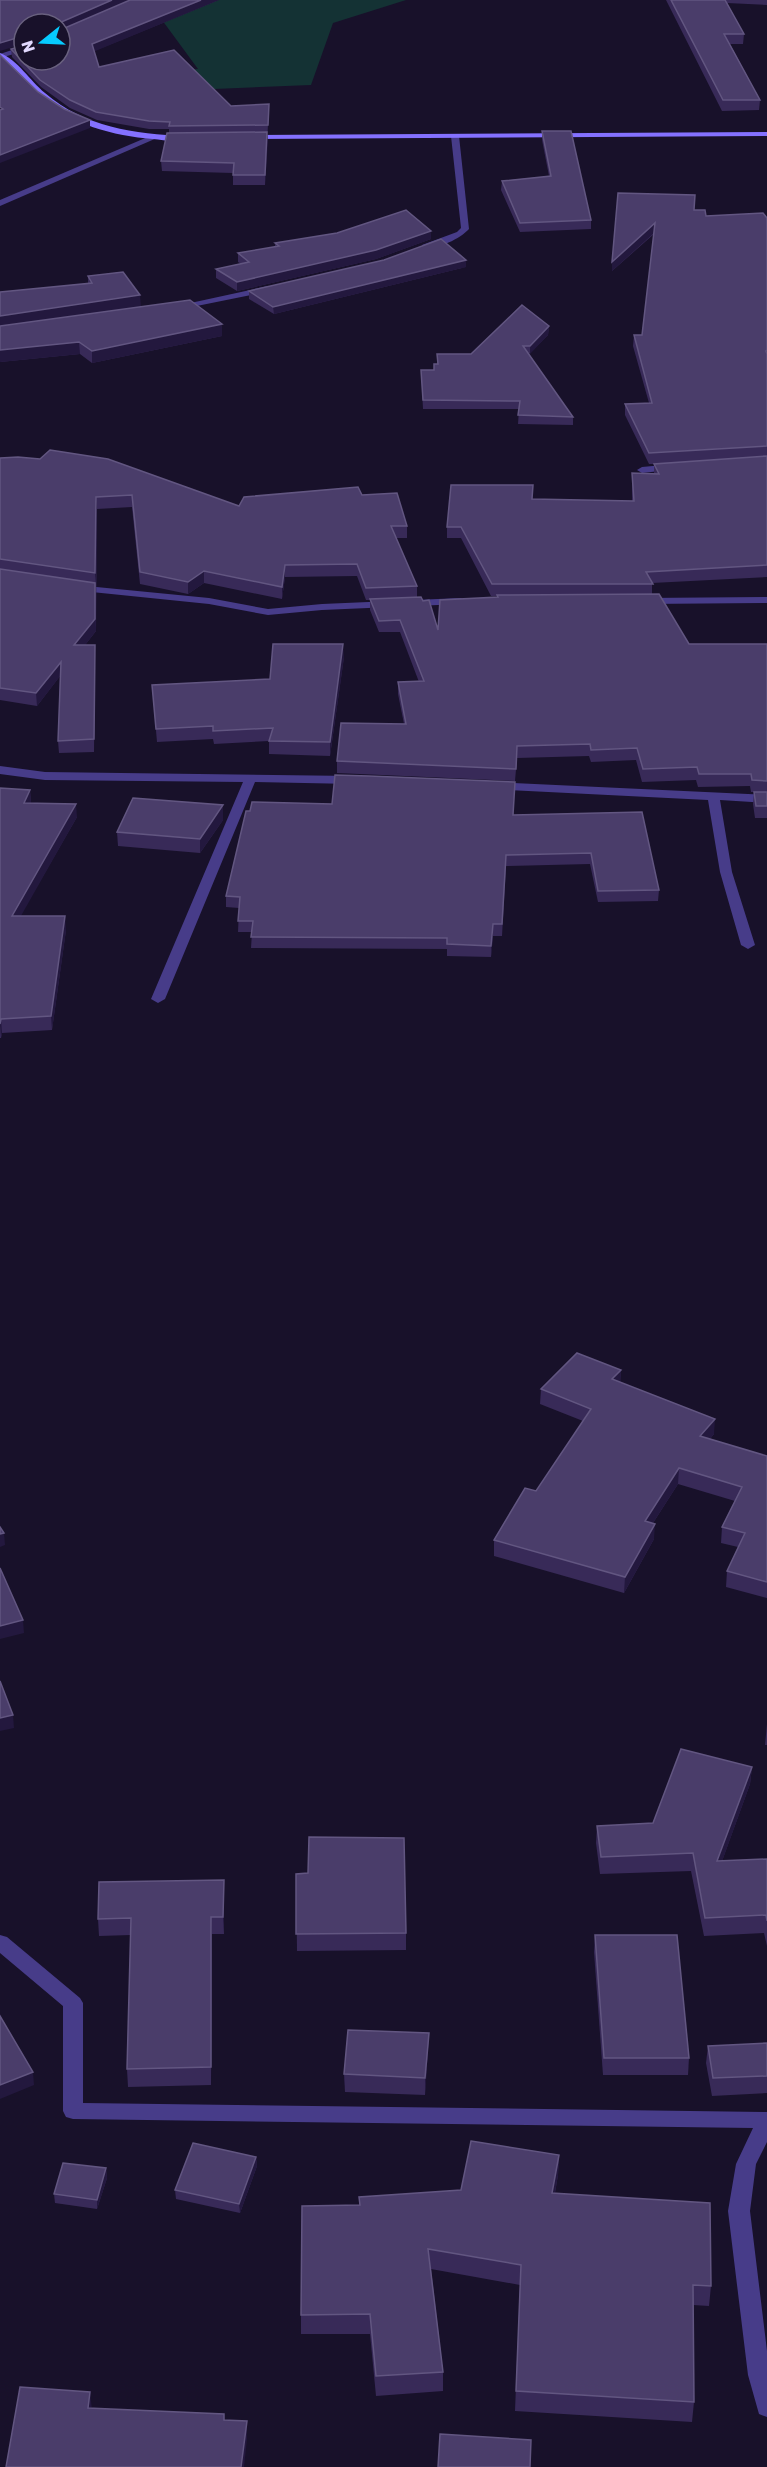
<svg xmlns="http://www.w3.org/2000/svg" width="767" height="2467" viewBox="0 0 767 2467" font-family="Rubik,sans-serif">
	<style>
		.green { fill: #143234 }
		.lines { fill: none; stroke-linecap: round; stroke-linejoin: round }
		.street { fill: #473c89; fill-rule: evenodd }
		.secondary { fill: #8471ff; fill-rule: evenodd }
		.wall { fill: #382a58 }
		.shaded-wall { fill: #23183e }
		.building { fill: #4a3d6a; stroke: #625681; stroke-width: 1.5 }
	</style>
	<rect width="100%" height="100%" fill="#18112a"/>
	<polygon class="green" points="205,0 406,0 333,23 311,85 214,89 100,103 70,78 198,69 162,20"/>
	<g class="lines">
		<g class="street">
			<polygon points="24,46 24,51 0,58 0,54"/>
			<path d="M 455,134 L 459,136 L 469,229 C 460,239 436,250 422,249 L 422,245 L 457,232 L 461,228 L 451,136 Z"/>
			<polygon points="150,136 157,138 0,206 0,200"/>
			<polygon points="268,286 271,287 271,291 177,310 172,307"/>
			<polygon points="674,464 678,465 678,469 642,473 637,470 642,467"/>
			<polygon points="76,585 209,598 268,609 322,604 461,598 467,601 461,604 322,610 268,615 209,604 72,590 72,586"/>
			<polygon points="767,597 767,603 644,604 638,601 644,598"/>
			<polygon points="0,766 45,772 353,776 359,780 353,784 255,782 165,999 158,1003 151,999 243,782 45,780 0,774"/>
			<polygon points="494,782 767,795 767,803 720,800 732,872 755,945 748,949 741,945 720,872 708,800 490,789 488,786"/>
			<polygon points="0,1935 7,1937 80,1998 83,2003 83,2103 767,2112 767,2142 756,2164 750,2211 767,2351 767,2417 759,2414 748,2375 728,2211 736,2164 753,2128 73,2119 66,2117 63,2111 63,2006 0,1953"/>
		</g>
		<g class="secondary">
			<path d="M 0,53 C 18,60 30,81 45,93 C 84,127 135,134 185,136 L 189,138 C 180,144 163,140 153,139 C 113,136 71,124 40,98 C 26,86 15,69 0,59 Z"/>
			<polygon points="767,132 767,136 248,139 244,137 248,135"/>
		</g>
	</g>
	<g class="wall">
		<polygon points="219,0 94,51 99,67 231,106 269,104 265,185 233,185 233,173 162,171 161,161 169,133 169,129 149,129 97,120 70,108 41,87 12,57 11,49"/>
		<polygon points="666,0 767,0 767,5 727,3 744,34 743,44 730,44 760,100 759,110 722,111"/>
		<polygon points="542,131 591,220 591,229 520,232 501,190 502,181 549,176 542,140"/>
		<polygon points="618,193 694,210 706,216 767,218 767,577 652,583 652,594 689,644 767,644 767,818 755,818 753,804 754,792 751,792 750,786 698,787 696,780 642,782 636,760 591,762 589,756 517,758 515,781 337,773 337,761 404,724 398,694 398,682 419,682 400,632 379,632 370,610 370,600 366,600 357,576 285,577 282,599 204,583 188,594 140,584 132,507 97,509 96,631 85,645 95,657 94,752 59,753 58,741 60,676 37,706 0,700 0,458 239,506 362,495 407,526 407,538 396,538 417,586 417,597 438,630 497,597 497,596 491,596 461,538 447,538 447,527 533,499 632,501 632,473 654,473 654,464 649,464 625,415 625,404 649,403 633,346 634,335 642,335 654,234 612,271"/>
		<polygon points="431,231 431,239 376,259 237,291 216,278 216,269 241,264 238,262 238,253 275,247 275,243"/>
		<polygon points="466,267 274,314 249,299 249,291"/>
		<polygon points="88,276 141,307 222,324 222,336 92,363 80,354 0,362 88,283"/>
		<polygon points="549,326 548,335 529,354 573,417 573,425 518,424 519,409 423,409 421,370 434,370 437,364 437,354 471,354"/>
		<polygon points="344,657 330,756 269,754 269,741 214,744 213,739 157,742 152,685 270,679"/>
		<polygon points="0,788 30,790 31,803 77,817 20,916 66,930 52,1030 2,1033 1,1038 0,1038"/>
		<polygon points="642,812 659,890 658,901 598,902 590,864 506,866 502,936 493,936 491,957 447,956 447,949 251,948 252,932 238,932 239,908 226,907 226,896 513,815"/>
		<polygon points="223,820 200,853 118,846 117,832"/>
		<polygon points="621,1370 620,1383 714,1434 710,1439 767,1456 767,1598 726,1587 727,1571 738,1547 721,1543 722,1527 735,1501 678,1484 653,1523 654,1539 624,1593 494,1556 494,1540 536,1491 583,1421 540,1404 541,1389"/>
		<polygon points="767,1724 767,1745 765,1745"/>
		<polygon points="752,1767 750,1784 722,1861 767,1859 767,1946 764,1933 704,1936 691,1871 600,1874 596,1843 597,1826 653,1823"/>
		<polygon points="296,1874 406,1933 406,1950 297,1951"/>
		<polygon points="224,1880 224,1934 212,1934 211,2085 128,2087 127,2069 131,1935 99,1936 98,1919"/>
		<polygon points="595,1935 689,2058 688,2075 603,2075 594,1952"/>
		<polygon points="429,2033 425,2095 345,2092 344,2074"/>
		<polygon points="767,2043 767,2093 712,2096 706,2063 708,2046"/>
		<polygon points="559,2155 558,2175 555,2193 711,2286 709,2306 693,2305 694,2402 692,2422 515,2411 520,2285 431,2269 443,2372 443,2391 376,2396 370,2334 301,2334 301,2315 359,2205 359,2197 461,2190"/>
		<polygon points="256,2157 257,2166 240,2213 176,2199 175,2190"/>
		<polygon points="106,2168 107,2178 97,2209 55,2203 54,2194"/>
	</g>
	<g class="shaded-wall">
		<polygon points="112,0 129,0 60,30 60,24 59,24 59,23"/>
		<polygon points="201,0 219,0 93,52 92,44"/>
		<polygon points="23,36 23,44 0,51 0,43"/>
		<polygon points="90,120 90,128 0,163 0,155"/>
		<polygon points="267,132 268,142 265,185 265,175"/>
		<polygon points="655,223 654,233 612,271 612,262"/>
		<polygon points="431,231 431,239 376,259 237,291 237,282"/>
		<polygon points="466,260 466,267 274,314 273,307"/>
		<polygon points="140,295 141,307 0,328 0,316"/>
		<polygon points="222,324 222,336 92,363 92,351"/>
		<polygon points="549,326 548,335 530,354 530,346"/>
		<polygon points="79,342 80,354 0,362 0,350"/>
		<polygon points="96,497 97,509 96,585 95,573"/>
		<polygon points="285,565 285,577 282,599 282,587"/>
		<polygon points="204,571 204,583 188,594 188,582"/>
		<polygon points="95,583 96,631 75,658 74,645"/>
		<polygon points="343,644 344,657 330,756 330,742"/>
		<polygon points="61,662 61,675 37,706 36,693"/>
		<polygon points="30,790 31,803 24,803"/>
		<polygon points="76,804 77,817 13,930 12,916"/>
		<polygon points="223,805 223,820 200,853 200,839"/>
		<polygon points="65,916 66,930 52,1030 51,1016"/>
		<polygon points="493,924 493,936 491,957 491,946"/>
		<polygon points="1,1019 2,1033 1,1038 0,1024"/>
		<polygon points="621,1370 620,1386 612,1379"/>
		<polygon points="715,1419 714,1434 699,1452 700,1436"/>
		<polygon points="679,1468 678,1484 644,1537 645,1521"/>
		<polygon points="655,1524 654,1539 624,1593 625,1577"/>
		<polygon points="4,1533 5,1545 0,1547 0,1534"/>
		<polygon points="23,1620 24,1633 0,1639 0,1626"/>
		<polygon points="13,1715 14,1728 0,1731 0,1718"/>
		<polygon points="752,1767 750,1784 716,1878 717,1861"/>
		<polygon points="224,1880 224,1934 223,1917"/>
		<polygon points="211,1917 212,1934 211,2085"/>
		<polygon points="429,2033 428,2050 425,2095 425,2078"/>
		<polygon points="33,2072 34,2085 0,2099 0,2085"/>
		<polygon points="559,2155 558,2175 551,2213 552,2193"/>
		<polygon points="256,2157 257,2166 240,2213 239,2204"/>
		<polygon points="106,2168 107,2178 97,2209 97,2200"/>
		<polygon points="90,2392 92,2410 88,2408"/>
		<polygon points="247,2421 247,2439 244,2467 241,2467"/>
	</g>
	<g class="building">
		<polygon points="0,0 112,0 59,23 59,24 24,24 24,37 23,36 0,43"/>
		<polygon points="130,0 201,0 92,44 99,67 174,50 231,106 269,104 268,125 169,126 170,122 149,121 96,112 70,100 40,80 11,49 24,45 24,60 60,60 60,30"/>
		<polygon points="671,0 725,0 744,34 724,34 760,100 723,100"/>
		<polygon points="0,55 38,92 64,109 90,120 0,155 0,110 3,109 0,107"/>
		<polygon points="542,131 571,131 591,220 520,223 502,181 551,176"/>
		<polygon points="267,132 265,175 233,175 234,163 161,161 167,133"/>
		<polygon points="618,193 695,195 694,210 705,210 706,216 763,213 767,218 767,350 766,351 767,354 767,446 649,453 625,404 652,403 634,335 642,335 655,223 612,262"/>
		<polygon points="406,210 431,231 376,250 237,282 216,269 249,262 238,253 279,246 275,243 337,233"/>
		<polygon points="441,239 466,260 273,307 249,291 384,260"/>
		<polygon points="123,272 140,295 0,316 0,292 92,283 88,276"/>
		<polygon points="190,300 222,324 92,351 79,342 0,350 0,326"/>
		<polygon points="522,305 549,326 530,346 523,346 573,417 518,415 520,401 423,400 421,370 434,370 434,364 438,364 437,354 471,354"/>
		<polygon points="50,450 108,459 239,506 244,497 358,487 362,495 397,493 407,526 391,526 417,586 366,588 357,564 285,565 282,587 204,571 188,582 140,572 132,495 96,497 95,573 0,559 0,458 18,457 40,459"/>
		<polygon points="767,456 767,565 646,572 653,584 492,584 461,527 447,527 451,485 533,485 532,499 634,501 632,473 659,474 654,464"/>
		<polygon points="0,569 95,583 95,619 74,645 95,645 94,739 58,741 61,662 36,693 0,688"/>
		<polygon points="659,594 689,644 767,644 767,781 752,780 751,774 699,774 697,767 643,769 637,748 591,750 590,744 517,746 516,769 337,761 341,723 406,724 398,682 424,681 400,620 379,621 370,599 421,597 423,601 429,600 438,630 440,600 498,597 497,595"/>
		<polygon points="273,644 343,644 330,742 269,741 273,728 213,731 213,726 156,729 152,685 270,679"/>
		<polygon points="335,775 369,776 515,782 513,815 642,812 659,890 598,891 591,853 506,855 502,924 493,924 491,946 447,944 447,938 251,937 253,921 238,921 240,897 226,896 246,811 250,811 252,802 332,804"/>
		<polygon points="0,788 30,790 24,803 76,804 12,916 65,916 51,1016 1,1019 0,1024"/>
		<polygon points="754,792 767,792 767,806 756,806"/>
		<polygon points="133,798 223,805 200,839 117,832"/>
		<polygon points="577,1353 621,1370 612,1379 715,1419 700,1436 767,1456 767,1582 727,1571 745,1533 722,1527 742,1487 679,1468 645,1521 655,1524 625,1577 494,1540 525,1488 536,1491 591,1409 541,1389"/>
		<polygon points="0,1527 4,1533 0,1534"/>
		<polygon points="0,1568 23,1620 0,1626"/>
		<polygon points="0,1681 13,1715 0,1718"/>
		<polygon points="681,1749 752,1767 717,1861 767,1859 767,1921 766,1915 705,1918 693,1853 601,1857 597,1826 653,1823"/>
		<polygon points="309,1837 404,1838 406,1933 296,1934 296,1874 308,1873"/>
		<polygon points="224,1880 223,1917 211,1917 211,2067 127,2069 131,1918 98,1919 99,1882"/>
		<polygon points="595,1935 677,1935 689,2058 604,2058"/>
		<polygon points="0,2016 33,2072 0,2085"/>
		<polygon points="348,2030 429,2033 425,2078 344,2074"/>
		<polygon points="767,2043 767,2076 713,2078 708,2046"/>
		<polygon points="471,2141 559,2155 552,2193 710,2203 711,2286 693,2285 694,2402 516,2391 521,2265 428,2249 443,2372 376,2376 370,2314 301,2315 302,2206 360,2205 359,2197 461,2190"/>
		<polygon points="193,2143 256,2157 239,2204 175,2190"/>
		<polygon points="63,2163 106,2168 97,2200 54,2194"/>
		<polygon points="20,2387 90,2392 88,2408 224,2414 224,2420 247,2421 241,2467 6,2467"/>
		<polygon points="440,2434 531,2440 530,2467 438,2467"/>
	</g>
	<g transform="translate(42 42) rotate(252)"><circle r="28" fill="#18112a" stroke="#69617f" stroke-width="1.5"/>
	<path d="M0-4.5L10 22L0 15L-10 22Z" fill="#06cbff"/>
	<text y="-9" font-size="16" font-weight="bold" text-anchor="middle" fill="#e2daff">N</text>
	</g>
</svg>
